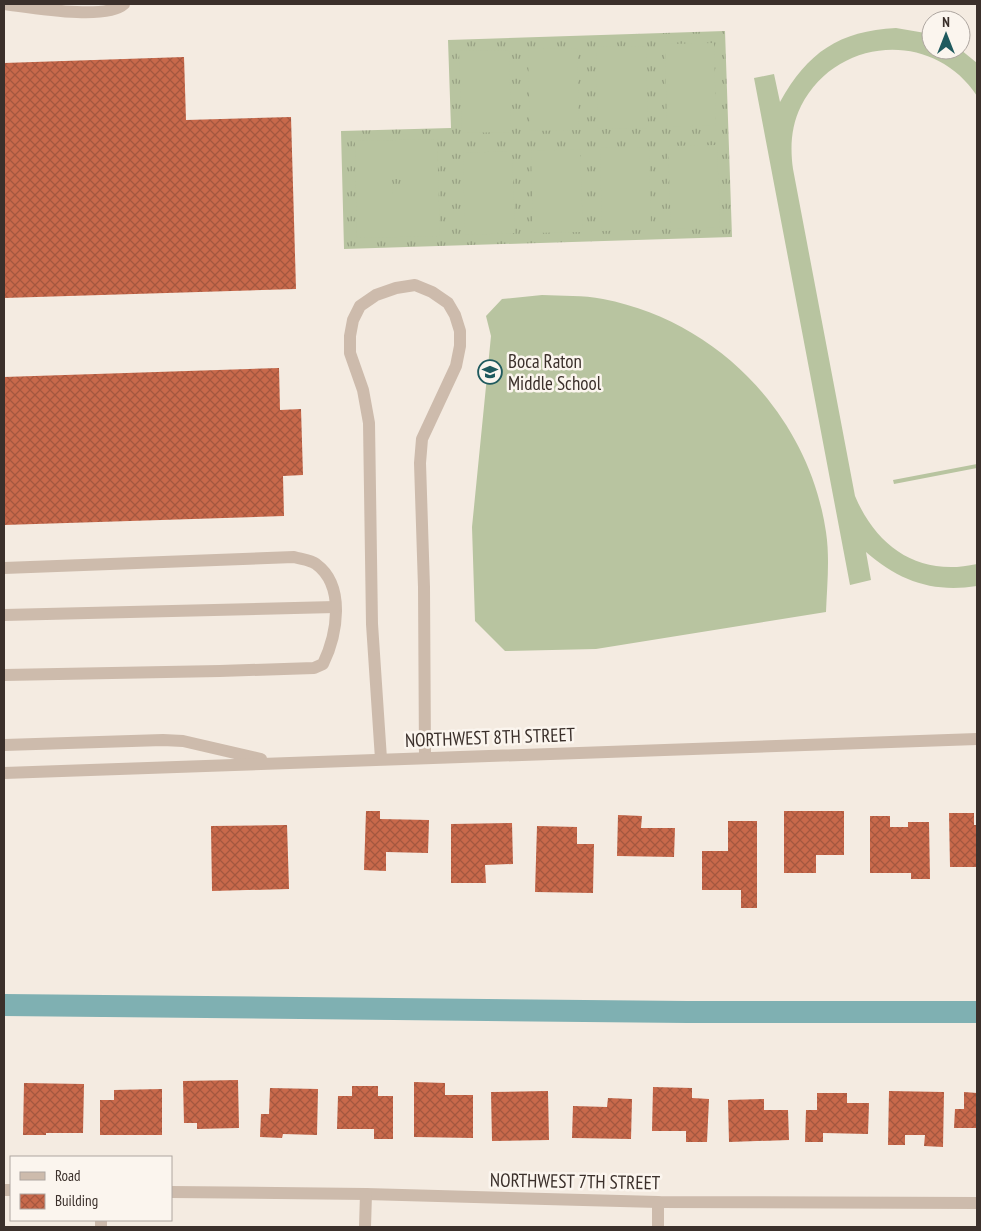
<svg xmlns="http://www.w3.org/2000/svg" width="981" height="1231" viewBox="0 0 981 1231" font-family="'PT Sans Narrow',sans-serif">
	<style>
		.grass { fill: url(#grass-tufts) }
		.garden { fill: #b8c4a0; fill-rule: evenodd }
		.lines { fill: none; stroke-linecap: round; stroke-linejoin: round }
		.canal { stroke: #7fb0b2; stroke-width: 22 }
		.building { fill: url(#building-cross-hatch) }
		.minor { stroke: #cdbbac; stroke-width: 12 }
		.labels { text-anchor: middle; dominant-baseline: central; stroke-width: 5; stroke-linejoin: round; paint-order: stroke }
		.poi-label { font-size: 19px; fill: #3b302b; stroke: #fbf5ee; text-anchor: start }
		.street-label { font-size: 19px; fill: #3b302b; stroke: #fbf5ee }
	</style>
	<defs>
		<pattern id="grass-tufts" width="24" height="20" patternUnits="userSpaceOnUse" patternTransform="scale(1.25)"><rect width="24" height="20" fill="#b8c4a0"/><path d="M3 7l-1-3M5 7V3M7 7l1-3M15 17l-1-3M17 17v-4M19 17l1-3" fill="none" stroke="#97a083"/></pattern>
		<pattern id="building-cross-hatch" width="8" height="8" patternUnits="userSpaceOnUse" patternTransform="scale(1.25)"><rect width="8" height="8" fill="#c8694b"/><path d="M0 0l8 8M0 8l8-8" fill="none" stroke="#a4573f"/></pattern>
	</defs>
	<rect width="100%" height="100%" fill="#f4ebe1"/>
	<polygon class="grass" points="725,31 732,237 344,249 341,131 451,128 448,40"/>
	<g class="garden">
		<path d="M 896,28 L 931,34 L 931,50 L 961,50 L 977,63 L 977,96 C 934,30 837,36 801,106 C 791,126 790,148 793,169 L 855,496 C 877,548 920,577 977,564 L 977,586 C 933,593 899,581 866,552 L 871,580 L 850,585 L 754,78 L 774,74 L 780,102 C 808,52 839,31 896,28 Z"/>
		<polygon points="714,43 716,125 667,127 665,44"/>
		<polygon points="646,46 648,128 598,129 596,47"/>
		<polygon points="577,48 579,130 530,131 528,49"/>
		<polygon points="509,50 511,132 462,133 459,51"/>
		<path d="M 437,139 L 440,236 L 357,238 L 355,141 ZM 392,179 L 404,179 L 404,198 L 393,198 Z"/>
		<polygon points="717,145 720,227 671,229 668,146"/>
		<polygon points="649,147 651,230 602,231 600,148"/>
		<polygon points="580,149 583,232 533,233 531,151"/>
		<polygon points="512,151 515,233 465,235 463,153"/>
		<path d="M 542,295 C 562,296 583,295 603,299 C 718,321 809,416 826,532 C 830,558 827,586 826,612 L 596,649 L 505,651 L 475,621 L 472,527 L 491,336 L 486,316 L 502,299 Z"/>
		<polygon points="977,464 977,468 894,484 893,480"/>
	</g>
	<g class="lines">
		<polyline class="canal" points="4,1005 687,1012 977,1012"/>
	</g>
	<g class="building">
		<polygon points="184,57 186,120 291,117 296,289 4,298 4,63"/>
		<polygon points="279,368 280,410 301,409 303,475 283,476 284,516 4,525 4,377"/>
		<polygon points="366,811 380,811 380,819 429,820 428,853 386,852 386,871 364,870"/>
		<polygon points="784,811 844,811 844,855 816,855 816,873 784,873"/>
		<polygon points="949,813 974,813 974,825 977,825 977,867 950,867"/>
		<polygon points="618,815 642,816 641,828 675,828 674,857 617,856"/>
		<polygon points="870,816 890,816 890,827 908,827 908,822 929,822 930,879 911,879 911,873 870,873"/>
		<polygon points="728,821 757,821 757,908 741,908 741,890 702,890 702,851 728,851"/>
		<polygon points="512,823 513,864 485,865 486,883 451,883 451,824"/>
		<polygon points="287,825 289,889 212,891 211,826"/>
		<polygon points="537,826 577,827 577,844 594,844 593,893 535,892"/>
		<polygon points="238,1080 239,1128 197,1129 197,1123 184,1123 183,1081"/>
		<polygon points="414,1082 445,1083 445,1095 473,1095 473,1138 414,1137"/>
		<polygon points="24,1083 84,1084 83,1133 46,1133 46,1135 23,1135"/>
		<polygon points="352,1086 378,1086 378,1096 393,1096 393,1139 374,1139 374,1129 337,1129 338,1096 352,1096"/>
		<polygon points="653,1087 692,1088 692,1098 709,1099 707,1142 686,1142 686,1131 652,1131"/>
		<polygon points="270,1088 318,1089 317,1135 283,1134 282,1138 260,1137 261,1114 269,1114"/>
		<polygon points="162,1089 162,1135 100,1135 100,1100 114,1100 114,1090"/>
		<polygon points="548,1091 549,1140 492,1141 491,1092"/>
		<polygon points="889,1091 944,1092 943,1147 924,1146 925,1135 905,1135 905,1145 888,1145"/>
		<polygon points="964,1092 977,1093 977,1128 954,1128 955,1109 964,1109"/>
		<polygon points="817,1093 847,1093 847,1103 869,1103 868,1134 823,1133 823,1142 805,1142 806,1110 817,1110"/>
		<polygon points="608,1098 632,1099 631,1139 572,1138 573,1106 607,1107"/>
		<polygon points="764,1099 764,1110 788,1110 789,1140 729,1142 728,1100"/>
	</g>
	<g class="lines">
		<g class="minor">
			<path d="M 4,4 C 29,7 106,21 124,4"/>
			<path d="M 4,568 L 294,557 C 301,559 311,560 316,564 C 346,586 337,635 323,664 L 314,668 L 220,671 L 4,675"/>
			<polyline points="4,615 335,607"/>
			<polyline points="4,745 163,740 183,741 261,759"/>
			<polyline points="381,759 372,624 369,423 363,390 350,353 350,336 353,320 360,306 376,295 396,288 415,285 432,292 448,303 455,315 460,331 460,346 456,366 422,439 420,463 424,587 425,758"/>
			<polyline points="4,773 977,739"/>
			<polyline points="4,1190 11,1190"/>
			<polyline points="171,1192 366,1194 658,1202 977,1203"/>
			<polyline points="658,1202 658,1227"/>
			<polyline points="101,1227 101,1220"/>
			<polyline points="365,1227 366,1194"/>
		</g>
	</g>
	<defs>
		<g id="school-ring" transform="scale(1.25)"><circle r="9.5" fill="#fbf5ee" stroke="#1f5a5e" stroke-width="1.5"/><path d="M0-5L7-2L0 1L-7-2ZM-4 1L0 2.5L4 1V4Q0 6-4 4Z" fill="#1f5a5e"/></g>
	</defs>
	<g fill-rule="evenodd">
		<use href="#school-ring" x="490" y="372"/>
	</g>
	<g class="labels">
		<g class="poi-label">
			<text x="508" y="361">Boca Raton<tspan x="508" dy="22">Middle School</tspan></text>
		</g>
		<g class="street-label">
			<text transform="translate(490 737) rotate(-2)">NORTHWEST 8TH STREET</text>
			<text transform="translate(575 1181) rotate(1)">NORTHWEST 7TH STREET</text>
		</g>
	</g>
	<rect width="981" height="1231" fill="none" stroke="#3b302b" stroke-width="10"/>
	<rect x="10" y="1156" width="162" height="65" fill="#fbf5ee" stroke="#aea6a0"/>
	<rect x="20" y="1172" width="25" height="8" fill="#cdbbac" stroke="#aea6a0"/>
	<text x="55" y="1181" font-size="15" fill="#3b302b">Road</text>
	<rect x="20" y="1194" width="25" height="15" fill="url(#building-cross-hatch)" stroke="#aea6a0"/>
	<text x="55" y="1206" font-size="15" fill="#3b302b">Building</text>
	<g transform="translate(946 35)"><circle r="24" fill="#fbf5ee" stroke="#aea6a0"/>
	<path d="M0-4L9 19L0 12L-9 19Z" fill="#1f5a5e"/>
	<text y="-8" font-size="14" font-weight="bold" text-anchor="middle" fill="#3b302b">N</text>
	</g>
</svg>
